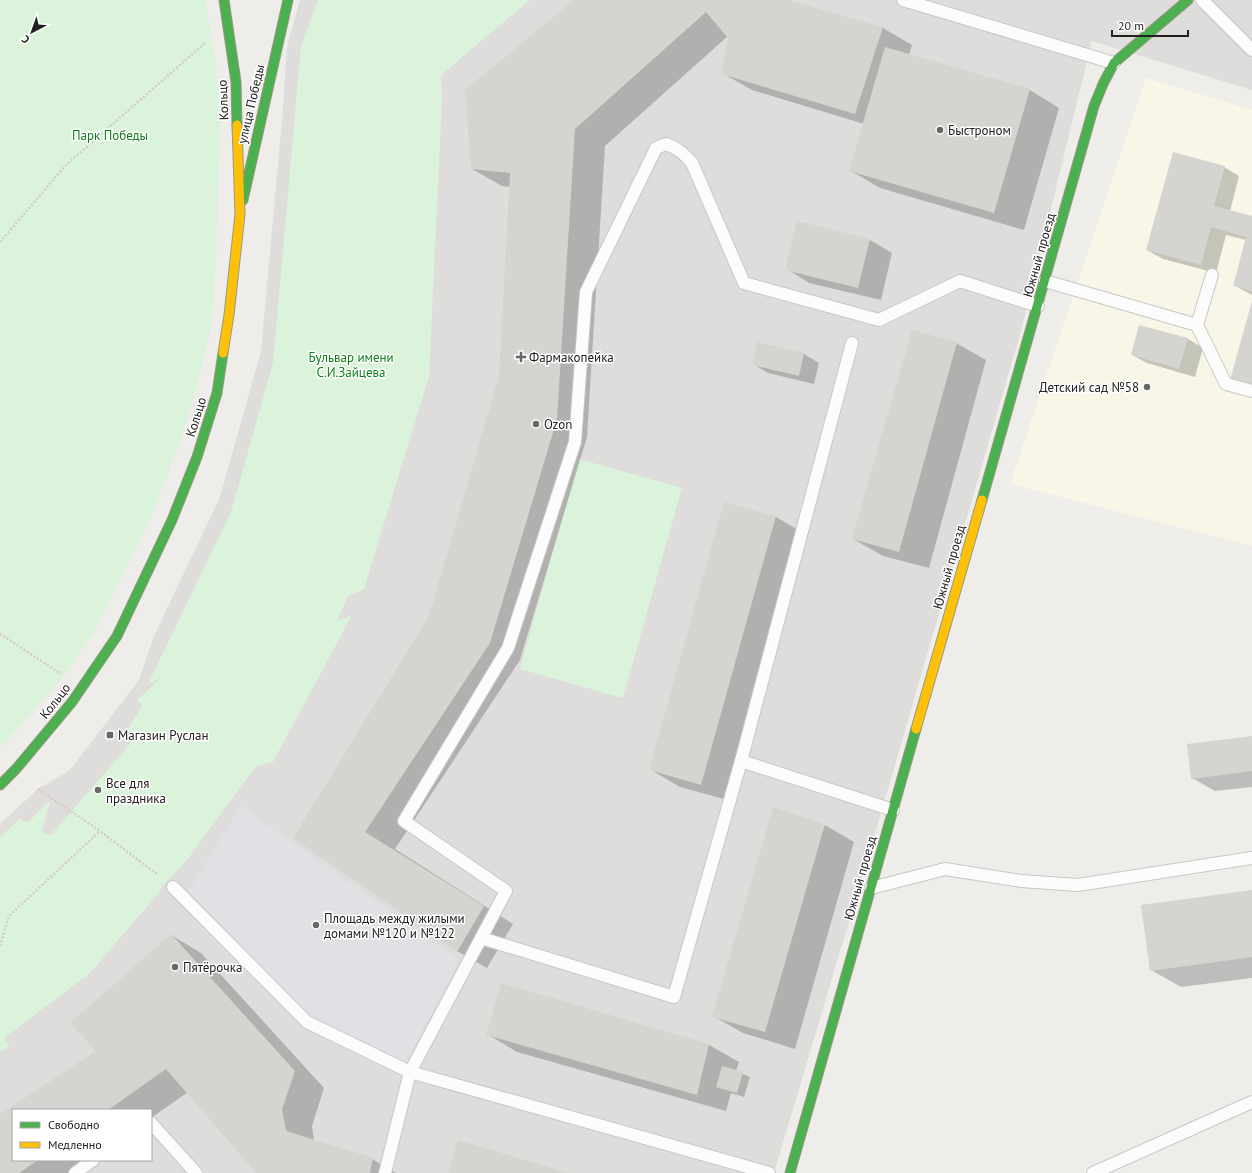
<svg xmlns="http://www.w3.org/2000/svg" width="1252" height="1173" viewBox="0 0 1252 1173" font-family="'PT Sans',sans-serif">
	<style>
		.residential { fill: #dedddb; fill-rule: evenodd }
		.education { fill: #f7f6e7 }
		.park { fill: #daf3da }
		.plaza { fill: #e1e0e4 }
		.shadow { fill: #0003 }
		.building { fill: #d6d4d1 }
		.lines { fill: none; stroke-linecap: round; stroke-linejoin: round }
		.lane-casing { stroke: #c8c7c6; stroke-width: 14 }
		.fast-casing { stroke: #979982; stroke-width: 11 }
		.slow-casing { stroke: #979982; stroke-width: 11 }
		.path { stroke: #d7cac9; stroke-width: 2.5; stroke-dasharray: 2 2; stroke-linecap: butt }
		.lane { stroke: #fdfcfc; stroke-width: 12 }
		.fast { stroke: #4caf50; stroke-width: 9 }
		.slow { stroke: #ffc107; stroke-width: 9 }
		.poi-dot { fill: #696867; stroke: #fff; stroke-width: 1.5 }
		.labels { text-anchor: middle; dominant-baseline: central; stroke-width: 3; stroke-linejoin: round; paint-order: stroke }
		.street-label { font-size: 13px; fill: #212121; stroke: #fff }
		.poi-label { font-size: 13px; fill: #212121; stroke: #fff; text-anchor: start }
		.park-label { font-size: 13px; fill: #0f7f19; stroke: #fff }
	</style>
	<rect width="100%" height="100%" fill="#efedea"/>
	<path class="residential" d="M 300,0 L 1252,0 L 1252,90 L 1092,41 L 1021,331 L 875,834 L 774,1173 L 0,1173 L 0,824 L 38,789 L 70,770 L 139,680 L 154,636 L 220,497 L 261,351 L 283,108 L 287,47 ZM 13,1110 L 151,1110 L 151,1160 L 13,1160 Z"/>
	<polygon class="education" points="1146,78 1252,110 1252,546 1010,484"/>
	<g class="park">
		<polygon points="0,0 205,0 218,79 220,120 216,261 211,327 196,390 179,445 151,517 94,632 64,676 0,748"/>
		<polygon points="318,0 530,0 441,75 442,100 429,376 364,589 348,596 337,621 352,615 273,762 256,766 187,860 161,887 162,889 90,973 4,1038 9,1046 0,1052 0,837 20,819 27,823 50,801 42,832 50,836 137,736 128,729 142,706 137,700 160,679 148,684 231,512 273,363 301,47"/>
		<polygon points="579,459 682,488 623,698 520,669"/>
	</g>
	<polygon class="plaza" points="241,806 459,960 405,1062 311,1017 189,891"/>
	<g class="shadow">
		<polygon points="576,0 788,0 789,1 883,28 912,45 909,55 1030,90 1059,108 1024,230 880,188 851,171 864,124 752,90 722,73 729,37 728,36 605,146 587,437 520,660 395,849 513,924 487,968 457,951 295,837 430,617 500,377 510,187 502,186 472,169"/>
		<polygon points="1224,167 1239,176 1230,211 1252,217 1252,295 1234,285 1246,240 1226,235 1216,273 1163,259 1147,250"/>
		<polygon points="870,240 892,253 881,300 809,283 787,269"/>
		<polygon points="1140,326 1188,339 1203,348 1195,377 1147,363 1132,355"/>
		<polygon points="758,343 804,354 819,363 814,384 768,373 753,364"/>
		<polygon points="956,343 986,360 929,568 883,556 853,539"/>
		<polygon points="725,503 776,517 805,534 731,801 680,787 651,770"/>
		<polygon points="1252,737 1252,787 1215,791 1192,778"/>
		<polygon points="825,825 854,842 795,1049 743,1033 713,1016"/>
		<polygon points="1252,891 1252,978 1181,987 1151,970"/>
		<polygon points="171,935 201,953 324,1088 312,1126 314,1141 372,1159 396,1173 257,1173 188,1092 151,1118 151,1110 13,1110 13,1160 92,1160 73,1173 0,1173 0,1115 97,1051"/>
		<polygon points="502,984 709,1045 739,1062 736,1071 750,1077 744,1097 731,1093 726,1111 517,1052 487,1034"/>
	</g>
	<g class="building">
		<polygon points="574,0 787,0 883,27 855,114 721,74 728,38 706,12 575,129 557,419 490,643 365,832 484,906 457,952 293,838 429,616 499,376 510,173 471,169 465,90"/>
		<polygon points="885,47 1030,89 994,213 849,171"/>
		<polygon points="1173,152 1225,166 1214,206 1252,216 1252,291 1233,286 1246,237 1211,227 1201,265 1146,250"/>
		<polygon points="797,221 870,239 858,288 785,270"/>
		<polygon points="1252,301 1252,386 1230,380"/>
		<polygon points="1139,325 1188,338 1179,369 1131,355"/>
		<polygon points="912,330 957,342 899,552 852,539"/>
		<polygon points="757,342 804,353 799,376 752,365"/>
		<polygon points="724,502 776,516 701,785 649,770"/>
		<polygon points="1252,736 1252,771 1191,779 1187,744"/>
		<polygon points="773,807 825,824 765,1032 712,1017"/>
		<polygon points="1252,890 1252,957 1150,971 1141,905"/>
		<polygon points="171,934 295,1071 282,1109 286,1131 373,1158 370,1173 256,1173 166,1069 108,1110 13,1110 13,1160 38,1160 19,1173 0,1173 0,1114 96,1051 70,1023"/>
		<polygon points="501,983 709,1044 697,1095 486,1035"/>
		<polygon points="722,1066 743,1072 737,1093 716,1087"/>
		<polygon points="458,1140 568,1173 448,1173"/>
	</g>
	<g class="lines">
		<g class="lane-casing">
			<g id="lane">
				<polyline points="903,0 1114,63"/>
				<polyline points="1202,0 1252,50"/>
				<polyline points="1045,281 1197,325 1226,384 1252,391"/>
				<polyline points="1197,325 1212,275"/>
				<polyline points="852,343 741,761 893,810"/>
				<polyline points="173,887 307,1022 410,1072 769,1173"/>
				<polyline points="871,888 945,869 1021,881 1078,885 1252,858"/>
				<polyline points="481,938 674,997 741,761"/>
				<polyline points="151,1123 196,1173"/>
				<polyline points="75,1173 93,1160"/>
				<path d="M 385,1173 L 410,1072 L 506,891 L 404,821 L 508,648 L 575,442 L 586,292 L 656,148 L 666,144 C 678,148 684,154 692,163 L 744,283 L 879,320 L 960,281 L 1038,306"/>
				<polyline points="1093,1173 1252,1102"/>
			</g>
		</g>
		<g class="fast-casing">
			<g id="fast">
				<polyline points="224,0 236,82 237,125"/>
				<polyline points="243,200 288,0"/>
				<polyline points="982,500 1094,106 1103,84 1114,63 1188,0"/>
				<polyline points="0,785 16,769 72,702 117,636 172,520 197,457 217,393 223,353"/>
				<polyline points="790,1173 916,729"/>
			</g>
		</g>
		<g class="slow-casing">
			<g id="slow">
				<polyline points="223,353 229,315 240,214 237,125"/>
				<polyline points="916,729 982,500"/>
			</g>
		</g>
		<g class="path">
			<polyline points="0,242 66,165 205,43"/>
			<polyline points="0,634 61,674"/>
			<polyline points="38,789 100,831 158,875"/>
			<polyline points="0,946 9,916 100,831"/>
		</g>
		<use href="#lane" class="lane"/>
		<use href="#fast" class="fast"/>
		<use href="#slow" class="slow"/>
	</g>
	<g class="poi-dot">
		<circle cx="940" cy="130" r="4"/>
		<path d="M519 351h4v4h4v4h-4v4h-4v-4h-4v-4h4z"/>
		<circle cx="1147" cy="387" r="4"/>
		<circle cx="536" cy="424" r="4"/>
		<rect x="106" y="731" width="8" height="8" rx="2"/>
		<circle cx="98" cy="790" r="4"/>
		<circle cx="316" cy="925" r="4"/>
		<circle cx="175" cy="967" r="4"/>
	</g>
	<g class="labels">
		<g class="street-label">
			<text transform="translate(223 100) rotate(-93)">Кольцо</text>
			<text transform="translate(251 104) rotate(-77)">улица Победы</text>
			<text transform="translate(1039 255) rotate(-74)">Южный проезд</text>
			<text transform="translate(196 417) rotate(-73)">Кольцо</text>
			<text transform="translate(949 567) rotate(-74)">Южный проезд</text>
			<text transform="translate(55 701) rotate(-52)">Кольцо</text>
			<text transform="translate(860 878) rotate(-74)">Южный проезд</text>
		</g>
		<g class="poi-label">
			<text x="948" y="130">Быстроном</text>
			<text x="529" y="357">Фармакопейка</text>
			<text x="1139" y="387" text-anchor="end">Детский сад №58</text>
			<text x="544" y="424">Ozon</text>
			<text x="118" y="735">Магазин Руслан</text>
			<text x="106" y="783">Все для<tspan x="106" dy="15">праздника</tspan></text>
			<text x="324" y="918">Площадь между жилыми<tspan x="324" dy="15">домами №120 и №122</tspan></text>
			<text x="183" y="967">Пятёрочка</text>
		</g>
		<g class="park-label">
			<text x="110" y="135">Парк Победы</text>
			<text x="351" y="357">Бульвар имени<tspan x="351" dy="15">С.И.Зайцева</tspan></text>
		</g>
	</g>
	<rect x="12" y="1109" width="140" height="52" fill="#ffffff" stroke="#a6a6a6"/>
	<rect x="20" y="1122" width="20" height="6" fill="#4caf50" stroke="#a6a6a6"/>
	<text x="48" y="1129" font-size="12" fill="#212121">Свободно</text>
	<rect x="20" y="1142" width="20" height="6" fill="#ffc107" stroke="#a6a6a6"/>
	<text x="48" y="1149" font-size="12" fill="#212121">Медленно</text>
	<g transform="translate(32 32) rotate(221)" stroke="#ffffff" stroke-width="3" paint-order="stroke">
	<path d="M0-3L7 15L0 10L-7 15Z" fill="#212121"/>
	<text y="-6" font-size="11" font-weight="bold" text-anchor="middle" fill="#212121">С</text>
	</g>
	<path d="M1112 30v6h76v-6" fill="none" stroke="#212121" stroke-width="2"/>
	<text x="1118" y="30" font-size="12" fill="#212121" stroke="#ffffff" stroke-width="3" paint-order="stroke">20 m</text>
</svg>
